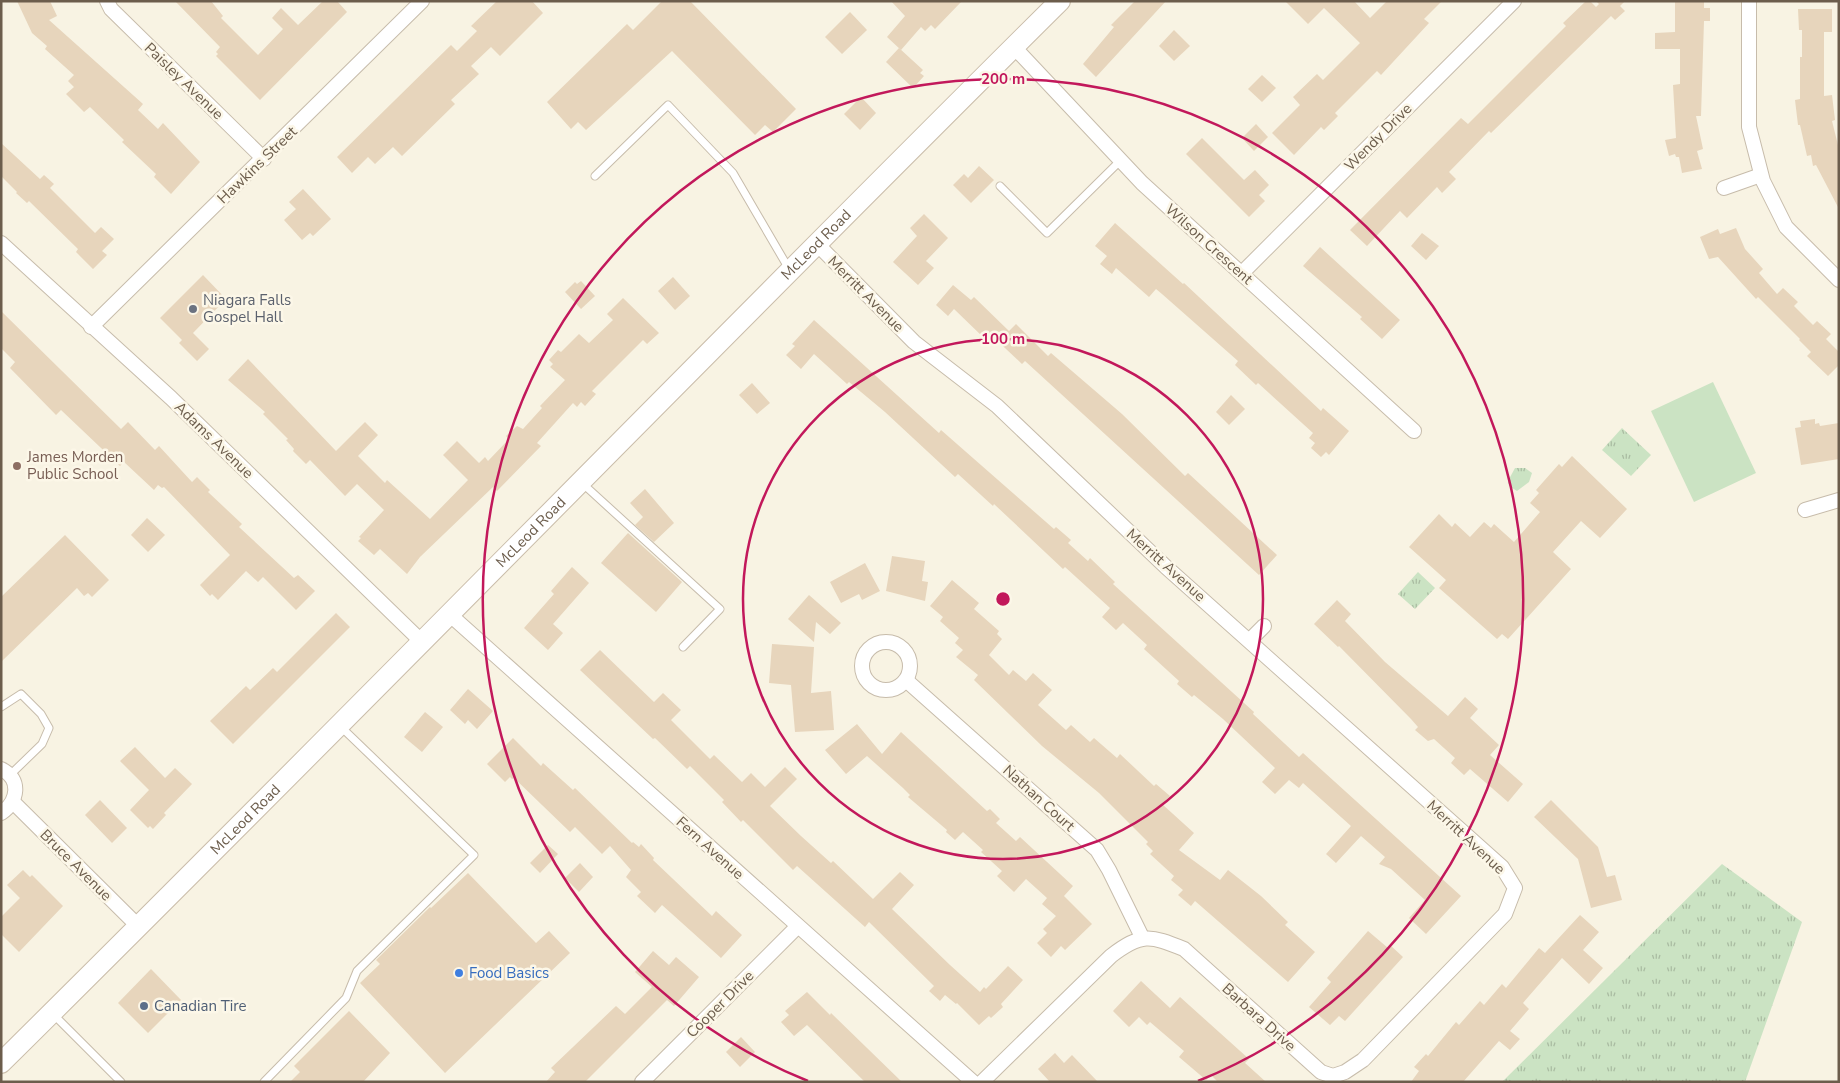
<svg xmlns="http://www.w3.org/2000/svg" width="1840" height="1083" viewBox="0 0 1840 1083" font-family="'Nunito Sans',sans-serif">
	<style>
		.grass { fill: #cbe3c3 }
		.park { fill: url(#park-tufts) }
		.building { fill: #e7d5bc }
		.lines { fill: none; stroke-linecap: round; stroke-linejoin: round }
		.lane-casing { stroke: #c7bcab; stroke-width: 9 }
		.street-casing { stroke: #c7bcab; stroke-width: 16 }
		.secondary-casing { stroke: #cabdaa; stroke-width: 22 }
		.lane { stroke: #fff; stroke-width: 7 }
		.street { stroke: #fff; stroke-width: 14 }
		.secondary { stroke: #fff; stroke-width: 20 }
		.ring { fill: none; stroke: #c2185b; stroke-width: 2.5 }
		.worship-dot { fill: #6b7280; stroke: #fcf7e8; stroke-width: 2 }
		.education-dot { fill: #8d6e63; stroke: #fcf7e8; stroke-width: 2 }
		.shop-dot { fill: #3f7fe0; stroke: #fcf7e8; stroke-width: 2 }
		.service-dot { fill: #5c6f8a; stroke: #fcf7e8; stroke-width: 2 }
		.labels { text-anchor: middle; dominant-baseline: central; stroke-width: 5; stroke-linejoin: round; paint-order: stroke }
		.street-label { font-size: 15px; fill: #6c5d4c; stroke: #fcf7e8 }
		.worship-label { font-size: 15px; fill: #5b616d; stroke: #fcf7e8; text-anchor: start }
		.education-label { font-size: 15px; fill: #785e54; stroke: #fcf7e8; text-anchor: start }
		.shop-label { font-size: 15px; fill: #366cbe; stroke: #fcf7e8; text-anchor: start }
		.service-label { font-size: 15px; fill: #4e5e75; stroke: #fcf7e8; text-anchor: start }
		.centre { fill: #c2185b; stroke: #fcf7e8; stroke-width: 2.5 }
		.ring-label { font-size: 15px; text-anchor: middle; font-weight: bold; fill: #c2185b; stroke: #fcf7e8; stroke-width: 5; stroke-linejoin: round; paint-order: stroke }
	</style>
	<defs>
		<pattern id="park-tufts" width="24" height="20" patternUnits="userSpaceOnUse" patternTransform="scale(1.25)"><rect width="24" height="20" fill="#cbe3c3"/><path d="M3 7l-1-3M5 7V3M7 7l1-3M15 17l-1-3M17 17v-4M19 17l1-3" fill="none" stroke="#a9bba1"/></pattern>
	</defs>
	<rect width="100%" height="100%" fill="#f8f3e3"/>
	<polygon class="grass" points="1713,382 1756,473 1694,502 1651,411"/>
	<g class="park">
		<polygon points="1622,428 1651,455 1631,476 1602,450"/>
		<polygon points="1515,468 1525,468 1532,473 1529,482 1517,491 1509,486 1508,481"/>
		<polygon points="1418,572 1435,588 1415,609 1398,594"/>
		<polygon points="1722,864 1802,922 1745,1082 1502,1082"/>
	</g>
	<g class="building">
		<polygon points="17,1 50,1 57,16 49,20 143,104 138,110 158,129 163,123 200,162 171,194 154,177 156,174 122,142 124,140 90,107 84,112 66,94 74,87 68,81 74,75 45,49 47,46 32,33"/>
		<polygon points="175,1 211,1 223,16 221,18 258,55 283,29 272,18 281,8 298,25 323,1 337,1 347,12 260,100 216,56 218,54 216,52 220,47"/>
		<polygon points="497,1 532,1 543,13 500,56 491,47 471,66 479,74 451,100 455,104 402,156 393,147 375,164 368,157 352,173 337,157 451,45 457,51 477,31 471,26"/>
		<polygon points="662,1 690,1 796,109 773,132 765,125 755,135 672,51 586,130 578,122 571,129 547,102 627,24 633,30"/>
		<polygon points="891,1 962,1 935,29 931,25 925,31 921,27 901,50 887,37 905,16"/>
		<polygon points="1135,1 1166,1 1096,77 1083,64 1114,27 1111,25"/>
		<polygon points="1285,1 1354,1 1370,18 1387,1 1442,1 1424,19 1429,23 1381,75 1377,71 1335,113 1338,116 1324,130 1321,127 1294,155 1272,133 1300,105 1293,97 1317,74 1323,80 1360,43 1324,8 1308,24"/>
		<polygon points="1586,1 1590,1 1596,7 1599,4 1596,1 1625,1 1620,6 1625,11 1615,20 1611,16 1491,133 1489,131 1449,172 1456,179 1442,193 1437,187 1407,218 1400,211 1367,246 1350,230 1461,118 1468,124 1566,26 1563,23"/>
		<polygon points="1675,1 1704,1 1704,8 1710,8 1710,21 1704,21 1701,116 1696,116 1703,149 1697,151 1702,169 1682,173 1679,157 1676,157 1675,154 1669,156 1665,140 1676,138 1673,85 1680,84 1680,49 1655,49 1655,33 1675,32"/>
		<polygon points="1798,9 1832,9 1832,32 1824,32 1824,96 1832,95 1835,120 1832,121 1839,149 1839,209 1816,165 1813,166 1811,155 1807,156 1800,125 1798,125 1795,100 1800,99 1800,57 1802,57 1802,30 1799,30"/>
		<polygon points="850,12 867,30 842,54 825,37"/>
		<polygon points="1174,30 1190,46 1174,61 1159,46"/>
		<polygon points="899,48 923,70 920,73 924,76 913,88 886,62"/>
		<polygon points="1262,75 1276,88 1262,102 1248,89"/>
		<polygon points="861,97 876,113 860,130 844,114"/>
		<polygon points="1256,124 1268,137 1254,151 1242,138"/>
		<polygon points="1202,138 1244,180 1255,170 1269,185 1259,195 1265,201 1249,217 1186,154"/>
		<polygon points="1,143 40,179 44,175 54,184 50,188 95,233 101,227 114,239 102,251 107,255 93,269 76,252 78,249 29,201 27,203 16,193 17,192 1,176"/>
		<polygon points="979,166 994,180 971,203 953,185 964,174 968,178"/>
		<polygon points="303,189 331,219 313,236 310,233 302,240 284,220 296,209 289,202"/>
		<polygon points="924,214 948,238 926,261 934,268 918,285 893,262 917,236 910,228"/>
		<polygon points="1115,223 1183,284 1184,283 1321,411 1323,408 1349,431 1329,455 1326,452 1321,457 1311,448 1315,443 1309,438 1313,433 1258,383 1256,385 1235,365 1238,361 1162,294 1156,289 1149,297 1116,268 1112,274 1100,264 1107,256 1095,246"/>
		<polygon points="1736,228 1745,249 1763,269 1759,273 1777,294 1783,288 1798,302 1794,306 1813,325 1817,321 1831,334 1826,339 1839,352 1839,365 1828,376 1807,356 1811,352 1799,340 1800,339 1758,297 1756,299 1718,257 1709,259 1700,237 1718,229 1720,234"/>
		<polygon points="1422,233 1439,246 1426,260 1411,246"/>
		<polygon points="1320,247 1400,320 1382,339 1360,319 1362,317 1303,266"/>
		<polygon points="203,275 226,299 193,333 209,349 197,361 179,343 182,340 160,318"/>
		<polygon points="673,277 690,296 675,310 658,291"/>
		<polygon points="581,281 595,296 581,309 565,292 575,282 577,284"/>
		<polygon points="953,285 971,300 974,297 1009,331 1016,324 1048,356 1051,353 1122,414 1185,476 1188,473 1277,555 1259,575 1025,361 1022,364 989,333 984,338 954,309 948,316 936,305"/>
		<polygon points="623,298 659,333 647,344 643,340 592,391 596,394 585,406 581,402 577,407 573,403 537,443 541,446 497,491 493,487 420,557 407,574 380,549 374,555 358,541 361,538 359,537 384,510 357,484 345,496 310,460 306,464 293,451 294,449 286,440 288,439 263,414 265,412 228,380 248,359 336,451 365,422 378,435 358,456 385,483 387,480 430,519 468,480 443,455 457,441 479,463 485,457 488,461 509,439 506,436 517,426 523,429 542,408 540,406 565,380 550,367 553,364 549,360 558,350 561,352 579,334 589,343 613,320 607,314"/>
		<polygon points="1,311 121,429 128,422 155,450 159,446 192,482 197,477 210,490 208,492 242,524 239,527 294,578 298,575 315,591 296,610 263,577 258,582 246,571 218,600 212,594 210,596 200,585 230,555 164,487 162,488 158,485 154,490 124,462 120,466 61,410 56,415 10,368 15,362 1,348"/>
		<polygon points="814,320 939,433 941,430 1054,529 1056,527 1071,540 1068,543 1088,561 1090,558 1115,582 1113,584 1254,712 1253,714 1299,757 1303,753 1461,896 1426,934 1409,918 1425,900 1391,869 1379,864 1385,857 1361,836 1336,863 1326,854 1351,826 1303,783 1299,788 1289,780 1275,794 1262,782 1275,768 1223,719 1194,695 1192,697 1177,684 1179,681 1144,649 1147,645 1123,623 1116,630 1102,617 1110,608 1065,567 1063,569 994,504 993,506 958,474 955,477 885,412 849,382 847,384 814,354 801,369 786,355 795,346 792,344"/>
		<polygon points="752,383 770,403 757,414 739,395"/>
		<polygon points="1231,395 1245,409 1229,425 1216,412"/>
		<polygon points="1815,419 1815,424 1819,423 1820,426 1839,423 1839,459 1801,465 1795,428 1801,427 1800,421"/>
		<polygon points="1572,456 1627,509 1600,538 1581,521 1553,552 1571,569 1508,639 1502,634 1497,639 1439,588 1446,580 1409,547 1439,514 1452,527 1455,523 1470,537 1484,522 1491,528 1494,524 1514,542 1540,512 1530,503 1539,493 1536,490 1559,464 1562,467"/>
		<polygon points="645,489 674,523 654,542 635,525 643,517 630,503"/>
		<polygon points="147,518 165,535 148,552 131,535"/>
		<polygon points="628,533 682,582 656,612 601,563"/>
		<polygon points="65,535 109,580 92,597 88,593 84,596 77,588 1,662 1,597"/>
		<polygon points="892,556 925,561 922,581 928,582 925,601 886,591"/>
		<polygon points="865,563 880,591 862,600 859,594 841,603 830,582"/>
		<polygon points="572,567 589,583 553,624 563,633 548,650 524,628 554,594 551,591"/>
		<polygon points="952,580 979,603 974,609 999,631 997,634 1002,639 989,655 1009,675 1013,670 1026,681 1033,673 1052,690 1038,705 1066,730 1071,725 1090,742 1094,738 1117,758 1120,754 1154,786 1156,784 1170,796 1162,804 1194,833 1179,850 1220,880 1228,870 1261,896 1288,922 1285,925 1315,952 1288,982 1195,901 1191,906 1178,895 1183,890 1171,880 1174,876 1150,854 1153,851 1146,844 1148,842 1099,793 1042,746 974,680 978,675 956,657 963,650 955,643 959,638 940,621 943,617 930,606"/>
		<polygon points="809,595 841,623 830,634 816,622 814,642 788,619"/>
		<polygon points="1337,600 1351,614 1345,621 1385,662 1448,716 1465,697 1478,709 1470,718 1499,745 1490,755 1523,784 1508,802 1470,769 1464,775 1451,763 1455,758 1434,739 1428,741 1415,730 1418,727 1411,719 1339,646 1338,647 1314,624"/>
		<polygon points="336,613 350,627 233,744 210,721 246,686 250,690 273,668 277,672"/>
		<polygon points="772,644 814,647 811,693 831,691 834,730 795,732 791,685 769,683"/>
		<polygon points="600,650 654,702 663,693 681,710 671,720 710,759 714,755 742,782 751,773 765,787 785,767 797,779 770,806 801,836 831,863 833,861 873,899 900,872 914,885 892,909 950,965 980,992 984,987 986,989 1008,966 1023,980 1001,1004 1003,1007 991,1018 989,1016 979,1025 957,1003 956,1004 945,995 940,1001 929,991 934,986 869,922 865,927 797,866 793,870 743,820 741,822 722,802 724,800 690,766 687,769 655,738 653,739 580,670"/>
		<polygon points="468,689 493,711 477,729 468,720 465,724 450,710"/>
		<polygon points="425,712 443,727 422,752 404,737"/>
		<polygon points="857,724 882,754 901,732 987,811 990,809 1000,819 996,823 1016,841 1020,837 1073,886 1064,896 1092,924 1065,950 1061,946 1051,957 1037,943 1047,933 1043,929 1056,916 1042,904 1047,898 1026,879 1014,892 997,876 1002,871 981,852 983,850 963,832 955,840 946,832 947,830 908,797 910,795 903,788 867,756 846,774 825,750"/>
		<polygon points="513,738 541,766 543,763 573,790 575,788 632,843 633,842 639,847 641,844 654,858 653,860 712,916 716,911 742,935 721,958 662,905 655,913 637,896 641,892 626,877 631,870 610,846 602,854 575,827 570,832 514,778 512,779 510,777 505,782 487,764"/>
		<polygon points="135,747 165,778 175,768 192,784 164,813 166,815 153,829 150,826 148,828 130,810 149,790 120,761"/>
		<polygon points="100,800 127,828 112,843 85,815"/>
		<polygon points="1551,800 1598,847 1607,877 1615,875 1622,900 1591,908 1578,859 1534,817"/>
		<polygon points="548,845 558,854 540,873 530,863"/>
		<polygon points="580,863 593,877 579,892 565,878"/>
		<polygon points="23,870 30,877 32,875 63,906 19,952 1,934 1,917 20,898 7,885"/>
		<polygon points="468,873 536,943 549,931 570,953 445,1073 360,983 380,964 376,960 430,907 431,908"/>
		<polygon points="1580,915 1599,932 1583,950 1603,968 1589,984 1562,958 1523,1003 1529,1009 1510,1031 1520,1039 1510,1050 1499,1041 1463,1082 1411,1082 1419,1071 1414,1067 1426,1054 1428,1056 1456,1022 1459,1025 1480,1001 1484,1005 1502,984 1506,988 1539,948 1545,953"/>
		<polygon points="1368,931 1388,948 1390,945 1403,957 1345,1021 1339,1016 1330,1025 1309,1007 1331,982 1327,978"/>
		<polygon points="653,951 669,965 676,957 699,977 674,1006 667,1000 585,1082 546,1082 555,1072 551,1068 616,1006 625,1014 652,987 635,972"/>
		<polygon points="151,969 181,1000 148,1033 118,1003"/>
		<polygon points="1141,981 1170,1008 1180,997 1249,1059 1245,1063 1266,1082 1218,1082 1211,1075 1206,1080 1179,1057 1184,1051 1150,1022 1147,1025 1139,1017 1129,1027 1113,1011"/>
		<polygon points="807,992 830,1015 831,1013 902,1082 865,1082 807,1025 794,1036 781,1022 789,1015 785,1011"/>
		<polygon points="349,1011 390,1053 363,1082 290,1082 300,1072 294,1066"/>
		<polygon points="741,1037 755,1052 740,1067 726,1052"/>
		<polygon points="1055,1053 1064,1063 1072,1055 1098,1082 1050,1082 1038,1069"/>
	</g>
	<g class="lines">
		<g class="lane-casing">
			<g id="lane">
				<polyline points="595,176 668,105 733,173 789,269"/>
				<polyline points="1000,186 1047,233 1121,160"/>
				<polyline points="582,483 720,609 683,647"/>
				<polyline points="1,707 21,694 41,714 49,728 42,744 10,775"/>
				<polyline points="52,1013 121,1082"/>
				<polyline points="264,1082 346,998 357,971 474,855 340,726"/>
			</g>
		</g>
		<g class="street-casing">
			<g id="street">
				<polyline points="107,1 111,9 264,159"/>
				<polyline points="1749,1 1749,127 1763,181 1786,227 1839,280"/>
				<polyline points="1014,47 1142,183 1414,431"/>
				<polyline points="1724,188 1761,175"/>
				<polyline points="1,243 171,398 421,641"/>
				<path d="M 816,243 L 914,342 L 997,406 L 1166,567 L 1502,867 L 1515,888 L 1505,914 L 1363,1060 L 1345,1072 L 1333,1076 L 1321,1072 L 1184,949 C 1150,935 1141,933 1111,956 L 982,1082"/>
				<polyline points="1242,273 1514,1"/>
				<polyline points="91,327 422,1"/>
				<polyline points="1805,510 1839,500"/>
				<polyline points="448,613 973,1082"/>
				<polyline points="1250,640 1264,626"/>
				<circle cx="886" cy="666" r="24"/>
				<polyline points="907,681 1097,850 1109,870 1142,937"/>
				<path d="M 1,769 C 22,779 18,802 1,813"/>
				<polyline points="13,802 139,927"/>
				<polyline points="642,1082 797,927"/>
			</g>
		</g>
		<g class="secondary-casing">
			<g id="secondary">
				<path id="s1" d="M 1,1063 C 357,711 705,353 1060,1"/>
			</g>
		</g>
		<use href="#lane" class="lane"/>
		<use href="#street" class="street"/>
		<use href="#secondary" class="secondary"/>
	</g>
	<g class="ring">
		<circle cx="1003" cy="599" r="260"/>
		<path d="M808 1081A520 520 0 1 1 1198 1081"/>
	</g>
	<circle class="worship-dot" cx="193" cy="309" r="5"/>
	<circle class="education-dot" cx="17" cy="466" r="5"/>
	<circle class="shop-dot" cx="459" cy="973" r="5"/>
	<circle class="service-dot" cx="144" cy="1006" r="5"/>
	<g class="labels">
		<g class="street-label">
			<text transform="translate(184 81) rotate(44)">Paisley Avenue</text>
			<text transform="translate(1378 137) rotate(-45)">Wendy Drive</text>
			<text transform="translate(257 165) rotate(-44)">Hawkins Street</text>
			<text stroke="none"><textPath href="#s1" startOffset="1155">McLeod Road</textPath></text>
			<text transform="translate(1209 244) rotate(42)">Wilson Crescent</text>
			<text transform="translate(866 294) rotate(45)">Merritt Avenue</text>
			<text transform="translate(214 440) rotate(44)">Adams Avenue</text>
			<text stroke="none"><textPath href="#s1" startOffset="750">McLeod Road</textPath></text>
			<text transform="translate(1166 565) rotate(42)">Merritt Avenue</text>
			<text transform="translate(1039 798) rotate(42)">Nathan Court</text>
			<text stroke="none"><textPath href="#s1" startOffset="345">McLeod Road</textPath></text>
			<text transform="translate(1466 837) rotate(43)">Merritt Avenue</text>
			<text transform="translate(710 848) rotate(42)">Fern Avenue</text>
			<text transform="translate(76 865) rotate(45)">Bruce Avenue</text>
			<text transform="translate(720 1004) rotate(-45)">Cooper Drive</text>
			<text transform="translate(1259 1017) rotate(42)">Barbara Drive</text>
		</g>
		<g class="worship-label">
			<text x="203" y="300">Niagara Falls<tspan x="203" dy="17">Gospel Hall</tspan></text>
		</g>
		<g class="education-label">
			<text x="27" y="457">James Morden<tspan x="27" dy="17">Public School</tspan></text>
		</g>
		<g class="shop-label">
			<text x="469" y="973">Food Basics</text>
		</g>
		<g class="service-label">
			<text x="154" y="1006">Canadian Tire</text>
		</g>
	</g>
	<circle cx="1003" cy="599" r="8" class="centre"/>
	<g class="ring-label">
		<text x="1003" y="84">200 m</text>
		<text x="1003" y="344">100 m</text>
	</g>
	<rect width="1840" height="1083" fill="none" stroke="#6c5d4c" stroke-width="5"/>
</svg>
